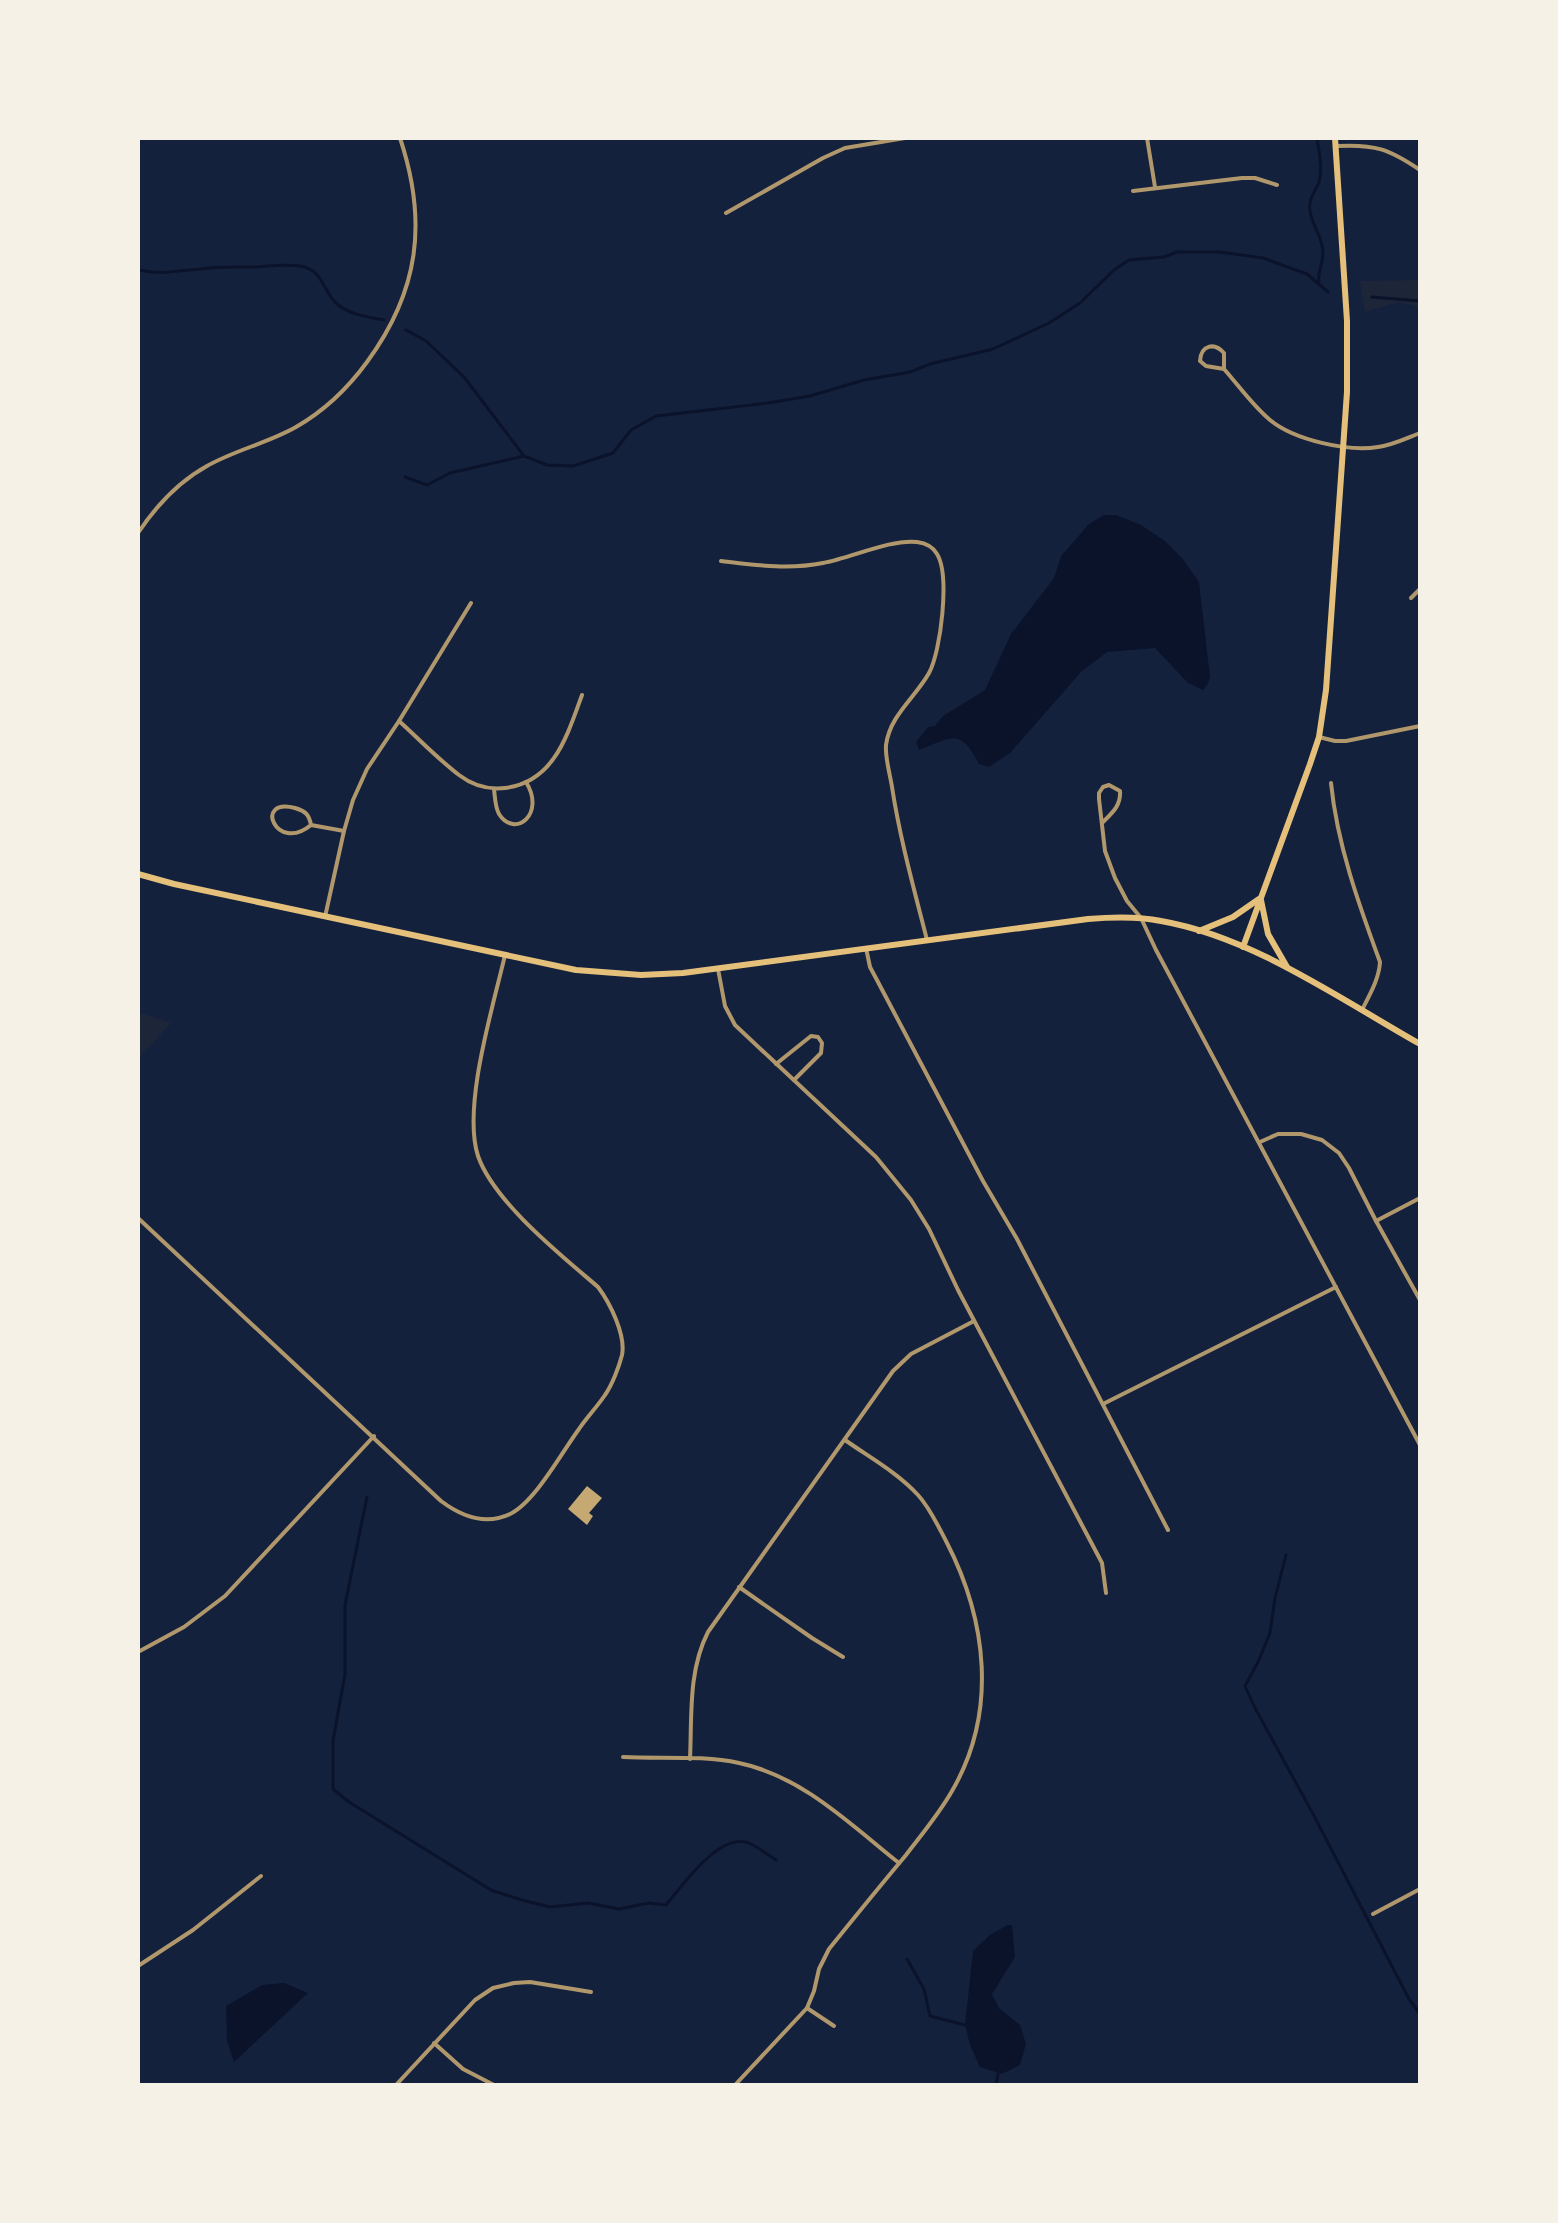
<svg xmlns="http://www.w3.org/2000/svg" width="1558" height="2223" viewBox="0 0 1558 2223" font-family="'Archivo Narrow',sans-serif">
	<style>
		.green { fill: #1d2539 }
		.water { fill: #0b132b }
		.lines { fill: none; stroke-linecap: round; stroke-linejoin: round }
		.stream { stroke: #0b132b; stroke-width: 3 }
		.building { fill: #c6a872 }
		.minor { stroke: #b1986c; stroke-width: 4 }
		.secondary { stroke: #e5c07b; stroke-width: 6 }
	</style>
	<rect width="100%" height="100%" fill="#14213d"/>
	<g class="green">
		<polygon points="1418,280 1420,283 1420,307 1399,302 1365,312 1360,281"/>
		<polygon points="138,1012 171,1023 138,1059"/>
	</g>
	<g class="water">
		<path d="M 1104,515 L 1116,515 L 1141,525 L 1165,541 L 1182,558 L 1199,582 L 1210,677 L 1208,684 L 1203,690 L 1188,683 L 1155,648 L 1107,652 L 1081,672 L 1010,753 L 989,767 L 979,764 C 960,728 953,737 919,750 L 916,742 L 928,727 L 935,726 L 943,716 L 985,690 L 1011,634 L 1054,578 L 1061,556 L 1089,524 Z"/>
		<polygon points="1008,1925 1012,1925 1015,1957 992,1994 999,2008 1020,2025 1026,2044 1020,2065 1002,2074 980,2067 970,2045 965,2025 973,1951 991,1934"/>
		<polygon points="284,1983 308,1993 234,2062 227,2041 226,2006 262,1985"/>
	</g>
	<g class="lines">
		<g class="stream">
			<path d="M 1317,138 C 1319,152 1323,169 1319,182 C 1315,193 1308,198 1310,211 C 1312,226 1323,237 1323,253 C 1323,264 1317,272 1319,283"/>
			<path d="M 138,270 C 162,275 176,271 200,269 C 219,266 237,267 256,267 C 271,266 285,264 300,266 C 323,269 323,292 337,304 C 350,315 368,317 384,320"/>
			<polyline points="1372,297 1420,301"/>
			<polyline points="406,330 426,341 464,377 524,456 547,465 573,466 613,453 631,430 656,416 768,403 810,396 864,380 910,372 930,364 993,349 1049,323 1080,303 1114,270 1129,260 1164,257 1177,252 1220,252 1263,258 1307,274 1328,292"/>
			<polyline points="405,477 427,485 450,473 524,456"/>
			<path d="M 367,1497 L 345,1605 L 345,1674 L 333,1741 L 333,1789 L 349,1802 L 491,1890 L 522,1900 L 550,1907 L 588,1903 L 619,1909 L 649,1903 L 666,1905 C 683,1885 719,1832 749,1843 C 758,1847 768,1855 776,1860"/>
			<polyline points="1286,1555 1275,1598 1270,1633 1258,1662 1245,1686 1255,1708 1312,1812 1409,1999 1420,2014"/>
			<polyline points="907,1959 924,1989 930,2016 965,2025"/>
			<polyline points="996,2085 998,2074"/>
		</g>
	</g>
	<polygon class="building" points="587,1486 602,1498 589,1513 593,1516 587,1525 568,1509"/>
	<g class="lines">
		<g class="minor">
			<polyline points="1147,138 1155,187"/>
			<path d="M 1337,146 C 1375,144 1389,149 1420,170"/>
			<polyline points="1133,191 1242,178 1255,178 1277,185"/>
			<polyline points="726,213 823,158 845,148 905,138"/>
			<path d="M 1224,369 L 1224,353 C 1214,342 1201,345 1200,361 L 1206,366 L 1224,369 C 1239,386 1253,406 1270,420 C 1294,440 1348,452 1378,447 C 1393,445 1407,438 1420,433"/>
			<path d="M 138,533 C 156,506 178,482 207,466 C 235,450 268,443 296,427 C 324,411 348,388 367,362 C 419,291 428,222 400,138"/>
			<path d="M 721,561 C 755,565 788,570 823,563 C 851,558 890,539 917,542 C 925,543 933,547 937,554 C 950,575 941,651 929,673 C 915,698 890,715 886,745 C 885,758 890,774 892,787 C 900,839 914,889 927,940"/>
			<polyline points="1411,598 1420,589"/>
			<path d="M 399,721 C 419,739 438,759 459,775 C 472,785 487,790 505,788 C 554,782 567,736 582,695"/>
			<polyline points="1319,737 1335,741 1346,741 1420,726"/>
			<path d="M 1331,783 C 1337,844 1359,905 1380,962 C 1379,979 1370,994 1362,1010"/>
			<path d="M 494,789 C 495,797 495,807 499,814 C 515,839 546,814 526,782"/>
			<path d="M 1102,823 C 1112,813 1121,806 1120,791 L 1109,785 L 1103,787 L 1099,793 L 1099,799 L 1105,851 L 1115,878 L 1127,901 L 1141,918 L 1156,950 L 1420,1445"/>
			<path d="M 311,825 C 309,814 305,811 295,808 C 253,797 276,854 311,825 L 344,831"/>
			<polyline points="325,917 344,831 353,800 367,769 399,721 471,603"/>
			<polyline points="866,948 870,967 878,982 983,1181 1017,1239 1168,1530"/>
			<polyline points="718,969 725,1006 735,1025 876,1157 911,1200 929,1229 958,1290 1102,1563 1106,1593"/>
			<polyline points="776,1064 811,1036 818,1037 822,1043 821,1053 794,1080"/>
			<polyline points="1260,1142 1278,1134 1301,1134 1322,1140 1339,1153 1349,1168 1376,1221 1420,1300"/>
			<path d="M 138,1218 L 441,1501 C 461,1516 485,1526 510,1514 C 535,1502 562,1452 579,1429 C 587,1417 597,1407 605,1395 C 612,1385 619,1367 622,1355 C 626,1335 610,1303 598,1287 C 561,1255 494,1202 478,1156 C 462,1107 493,1007 505,955"/>
			<polyline points="1376,1221 1420,1198"/>
			<polyline points="1103,1404 1336,1287"/>
			<polyline points="739,1587 812,1638 843,1657"/>
			<polyline points="138,1652 184,1627 225,1596 374,1436"/>
			<path d="M 623,1757 C 660,1759 703,1755 739,1763 C 802,1776 851,1825 899,1863"/>
			<path d="M 690,1759 C 692,1716 688,1671 708,1632 L 893,1371 L 911,1354 L 974,1321"/>
			<polyline points="1373,1914 1420,1889"/>
			<polyline points="138,1966 193,1930 261,1876"/>
			<polyline points="807,2008 834,2026"/>
			<polyline points="434,2043 463,2069 494,2085"/>
			<polyline points="396,2085 475,2000 493,1988 514,1983 530,1982 591,1992"/>
			<path d="M 735,2085 L 807,2008 L 814,1991 L 819,1969 L 829,1949 C 854,1918 880,1886 906,1855 C 922,1834 939,1814 952,1791 C 998,1712 987,1620 946,1541 C 938,1526 930,1508 918,1495 C 898,1473 869,1457 845,1440"/>
		</g>
		<g class="secondary">
			<path d="M 138,874 L 174,884 L 576,970 L 641,975 L 683,973 L 1088,919 C 1112,917 1137,916 1161,921 C 1253,937 1340,999 1420,1044"/>
			<polyline points="1261,900 1268,934 1287,967"/>
			<polyline points="1199,931 1233,917 1259,899"/>
			<polyline points="1243,947 1310,764 1319,737 1326,690 1347,392 1347,321 1335,138"/>
		</g>
	</g>
	<rect width="1558" height="2223" fill="none" stroke="#f6f1e7" stroke-width="280"/>
</svg>
